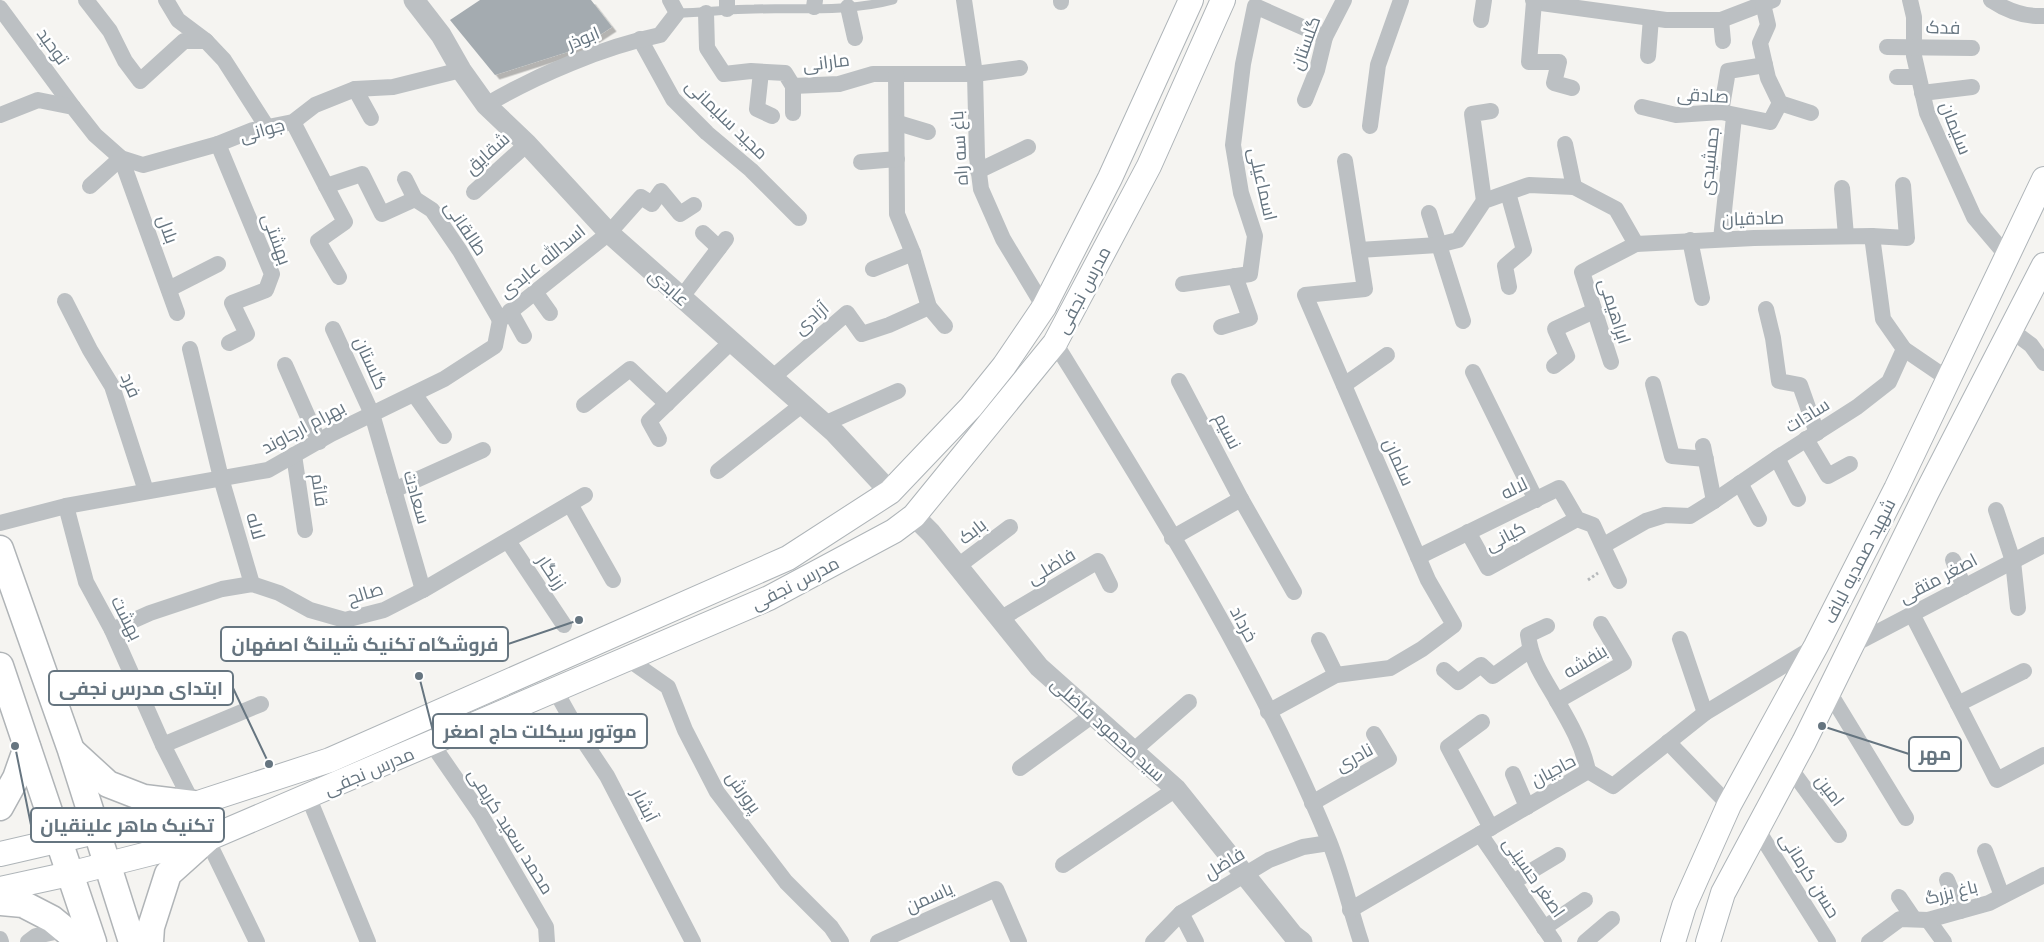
<svg xmlns="http://www.w3.org/2000/svg" width="2044" height="942" viewBox="0 0 2044 942" font-family="Poppins,Cairo,sans-serif">
	<style>
		.building { fill: #a4abb0; filter: url(#shadow) }
		.lines { fill: none; stroke-linecap: round; stroke-linejoin: round }
		.secondary-casing { stroke: #aeb4b8; stroke-width: 26 }
		.primary-casing { stroke: #b0b4b7; stroke-width: 29 }
		.path { stroke: #b6b9bb; stroke-width: 3; stroke-dasharray: 2.5 2.5; stroke-linecap: butt }
		.service { stroke: #bcc0c3; stroke-width: 9 }
		.minor { stroke: #bcc0c3; stroke-width: 16 }
		.tertiary { stroke: #bcc0c3; stroke-width: 21 }
		.secondary { stroke: #fff; stroke-width: 24 }
		.primary { stroke: #fff; stroke-width: 26 }
		.labels { text-anchor: middle; dominant-baseline: central; stroke-width: 5; stroke-linejoin: round; paint-order: stroke }
		.street-label { font-size: 18px; fill: #667580; stroke: #fff }
		.leader { fill: none; stroke: #667580; stroke-width: 2 }
		.callout-dot { fill: #667580; stroke: #fff; stroke-width: 2 }
		.callout { fill: #fff; stroke: #667580; stroke-width: 2 }
		.callout-label { font-size: 19px; text-anchor: middle; font-weight: bold; fill: #667580 }
	</style>
	<defs>
		<filter id="shadow"><feDropShadow dx="4.5" dy="4.5" stdDeviation="0" flood-color="#0004"/></filter>
	</defs>
	<rect width="100%" height="100%" fill="#f5f4f1"/>
	<polygon class="building" points="480,0 591,0 612,27 580,48 495,75 450,20"/>
	<g class="lines">
		<g class="secondary-casing">
			<g id="secondary">
				<polyline points="0,854 143,821 330,760 788,558 890,492 971,407 1004,366 1044,307 1110,178 1191,0"/>
				<polyline points="0,889 69,874 207,839 769,598 894,531 914,516 1055,343 1149,166 1223,0"/>
				<polyline points="1673,942 1684,906 1729,805 1816,646 1896,489 2044,179"/>
				<polyline points="1708,942 1723,893 1804,742 1927,492 2044,265"/>
			</g>
		</g>
		<g class="primary-casing">
			<g id="primary">
				<polyline points="0,549 71,750 132,942"/>
				<polyline points="0,666 93,942"/>
				<polyline points="73,752 108,784 144,798 193,804"/>
				<polyline points="0,807 16,778 27,747"/>
				<polyline points="0,902 23,904 52,919 80,942"/>
				<polyline points="150,942 151,927 168,874 207,839"/>
			</g>
		</g>
		<polyline class="path" points="1588,580 1598,573"/>
		<path class="service" d="M 677,13 C 703,13 728,9 754,9 C 799,8 849,12 893,0"/>
		<g class="minor">
			<polyline points="86,0 110,31 125,61 140,81 184,41 206,41 224,60 267,127"/>
			<polyline points="166,0 178,20 206,41"/>
			<polyline points="727,0 727,9"/>
			<polyline points="964,0 975,74 977,157 981,189 1003,239 1044,307"/>
			<polyline points="1061,0 1061,2"/>
			<polyline points="1533,0 1534,2 1666,20 1721,20 1773,0"/>
			<polyline points="1910,0 1914,17 1914,56 1927,113 1974,217 2007,256"/>
			<path d="M 1991,0 C 2006,10 2025,17 2044,16"/>
			<polyline points="1534,2 1529,62 1559,62 1554,83 1572,88"/>
			<polyline points="1763,4 1768,25 1760,43 1768,78 1780,103 1811,113"/>
			<polyline points="814,7 815,0"/>
			<polyline points="848,7 855,38"/>
			<polyline points="0,8 73,107"/>
			<polyline points="706,13 707,48 724,74 751,71 785,73 793,86 839,84 873,74 975,74 1020,68"/>
			<polyline points="1481,20 1484,0"/>
			<polyline points="1721,20 1723,41"/>
			<polyline points="640,39 673,99 707,133 751,170 799,218"/>
			<polyline points="1887,47 1972,48"/>
			<polyline points="1648,56 1651,18"/>
			<polyline points="761,72 757,109 772,116"/>
			<polyline points="896,74 897,214 913,253 929,307 945,326"/>
			<polyline points="1897,77 1918,77"/>
			<polyline points="355,89 371,118"/>
			<polyline points="1922,93 1972,87"/>
			<polyline points="1305,100 1317,70 1325,37 1344,0"/>
			<path d="M 486,105 C 537,75 603,47 660,35 L 677,13 L 670,0"/>
			<polyline points="1642,107 1676,115 1721,112 1770,122 1780,103"/>
			<polyline points="1721,112 1728,71 1765,65"/>
			<polyline points="793,113 793,86"/>
			<polyline points="0,115 38,100 73,107 95,135 121,158 143,165 218,144 253,130 293,122 315,105 355,89 393,87 461,70"/>
			<polyline points="293,122 326,186 362,174 382,214 415,199 432,210 460,251 500,320"/>
			<polyline points="898,123 928,132"/>
			<polyline points="1370,126 1378,65 1401,0"/>
			<polyline points="218,144 272,274 266,290 232,303 247,334 229,343"/>
			<polyline points="1565,144 1574,187"/>
			<polyline points="861,162 897,159"/>
			<polyline points="978,171 1028,147"/>
			<polyline points="405,179 415,199"/>
			<polyline points="90,186 121,158 177,313"/>
			<polyline points="326,186 345,222 318,241 339,277"/>
			<polyline points="1842,188 1846,236"/>
			<polyline points="474,192 527,144"/>
			<polyline points="1508,193 1524,250 1505,266 1509,287"/>
			<polyline points="1484,201 1472,114 1491,111"/>
			<polyline points="1429,213 1463,321"/>
			<polyline points="703,233 719,248"/>
			<polyline points="1872,236 1883,319 1904,349 1948,379"/>
			<polyline points="1721,239 1734,117"/>
			<polyline points="1690,240 1702,298"/>
			<polyline points="1359,250 1438,245 1458,240 1484,201 1529,185 1574,187 1616,209 1636,244"/>
			<polyline points="873,269 913,253"/>
			<polyline points="1183,284 1250,274 1255,236 1241,193 1233,145 1243,64 1255,6 1325,37"/>
			<polyline points="169,289 218,264"/>
			<polyline points="535,292 550,313"/>
			<polyline points="681,298 726,239"/>
			<polyline points="65,301 90,350 112,386 146,491"/>
			<polyline points="1766,309 1773,338 1779,381 1800,385 1817,433"/>
			<polyline points="510,311 524,336"/>
			<polyline points="500,320 609,233 641,197 652,204 661,191 680,214 694,205"/>
			<polyline points="1221,327 1250,318 1235,276"/>
			<polyline points="333,329 372,414 423,590"/>
			<polyline points="2011,330 2031,345 2044,363"/>
			<path d="M 1055,343 C 1154,503 1257,666 1329,841 C 1342,873 1350,909 1361,942"/>
			<polyline points="190,349 221,478 252,584"/>
			<polyline points="1611,362 1582,272 1636,244 1754,238 1872,236 1907,238 1903,185"/>
			<polyline points="285,365 319,442"/>
			<polyline points="1554,366 1567,356 1555,329 1594,311"/>
			<polyline points="1473,372 1536,500"/>
			<polyline points="772,378 847,313 862,334 889,325 929,307"/>
			<polyline points="1179,381 1241,499 1294,592"/>
			<polyline points="1653,384 1672,456 1706,459"/>
			<polyline points="1344,385 1387,355"/>
			<polyline points="414,394 444,436"/>
			<polyline points="584,405 630,369 667,404"/>
			<polyline points="824,424 898,391"/>
			<polyline points="659,439 649,421 731,342"/>
			<polyline points="1806,439 1828,476 1850,464"/>
			<polyline points="1703,446 1714,501"/>
			<polyline points="294,455 305,530"/>
			<polyline points="1777,458 1798,499"/>
			<polyline points="718,471 803,404"/>
			<polyline points="1740,483 1759,519"/>
			<polyline points="394,490 483,450"/>
			<polyline points="570,504 613,580"/>
			<polyline points="66,506 86,582 112,630 163,745 193,804"/>
			<polyline points="1996,510 2013,561 2018,608"/>
			<polyline points="0,523 66,506 268,470 331,434 444,379 495,346 500,320"/>
			<polyline points="1468,532 1488,568 1577,519"/>
			<polyline points="1172,538 1241,499"/>
			<polyline points="508,541 564,625"/>
			<polyline points="1604,545 1646,521 1665,515 1690,516 1714,501 1777,458 1857,407 1889,382 1904,349"/>
			<polyline points="1418,557 1559,488 1577,519 1593,525 1619,581"/>
			<polyline points="1953,560 1964,587"/>
			<polyline points="958,566 1010,527"/>
			<polyline points="1912,614 1997,780 2044,755"/>
			<polyline points="1000,619 1098,561 1110,585"/>
			<path d="M 1547,626 L 1528,635 C 1531,661 1544,678 1557,701 C 1570,723 1583,746 1588,771"/>
			<polyline points="112,630 150,613 222,589 252,584 279,593 310,610 345,620 384,610 423,590 585,495"/>
			<polyline points="1680,639 1705,713"/>
			<polyline points="1319,640 1336,675"/>
			<polyline points="1851,646 2044,545"/>
			<polyline points="628,659 668,687 685,730 717,792 786,882 831,927 841,942"/>
			<polyline points="1444,670 1458,682 1481,665 1493,676 1530,650"/>
			<polyline points="555,690 583,740 607,776 693,942"/>
			<polyline points="1829,692 1906,818"/>
			<polyline points="1557,701 1624,663 1601,624"/>
			<polyline points="1958,704 2024,671"/>
			<polyline points="1268,712 1336,675 1390,668 1422,649 1454,625 1428,580 1305,295 1365,289 1345,161"/>
			<polyline points="1482,722 1448,747 1491,828"/>
			<polyline points="1668,742 1729,805"/>
			<polyline points="432,744 481,815 546,927 547,942"/>
			<polyline points="163,745 261,704"/>
			<polyline points="1133,751 1189,702"/>
			<polyline points="1020,768 1093,715"/>
			<polyline points="1790,768 1839,835"/>
			<polyline points="1513,774 1527,807"/>
			<polyline points="308,796 368,942"/>
			<polyline points="1312,803 1389,759 1374,734"/>
			<polyline points="1757,829 1828,942"/>
			<polyline points="1480,834 1554,942"/>
			<polyline points="207,839 257,942"/>
			<polyline points="1985,851 2002,896"/>
			<polyline points="1063,865 1176,789"/>
			<polyline points="1947,880 1960,911"/>
			<polyline points="1513,882 1558,855"/>
			<polyline points="1899,897 1914,919"/>
			<polyline points="1350,910 1588,771 1613,786 1705,713 1814,647"/>
			<polyline points="1181,913 1196,942"/>
			<polyline points="1928,920 1944,942"/>
			<polyline points="1544,928 1585,900"/>
			<polyline points="0,939 1,942"/>
			<polyline points="28,942 36,936 64,930"/>
			<polyline points="878,942 996,889 1019,942"/>
			<polyline points="1153,942 1181,913 1269,860 1303,847 1329,843"/>
			<polyline points="1585,942 1612,919"/>
			<polyline points="1869,942 1900,919 1928,920 1989,903 2044,875"/>
		</g>
		<g class="tertiary">
			<polyline points="414,0 441,35 461,70 486,105 527,144 609,233 835,433 890,492"/>
			<polyline points="914,516 931,533 1039,667 1176,789 1293,935 1302,942"/>
		</g>
		<use href="#secondary" class="secondary"/>
		<use href="#primary" class="primary"/>
	</g>
	<g class="labels">
		<g class="street-label">
			<text transform="translate(1943 27) rotate(2)">فدک</text>
			<text transform="translate(583 38) rotate(-22)">ابوذر</text>
			<text transform="translate(1305 43) rotate(-70)">گلستان</text>
			<text transform="translate(53 46) rotate(54)">توحید</text>
			<text transform="translate(826 62) rotate(-7)">مارانی</text>
			<text transform="translate(1703 95) rotate(3)">صادقی</text>
			<text transform="translate(727 119) rotate(44)">مجید سلیمانی</text>
			<text transform="translate(1956 128) rotate(68)">سلیمان</text>
			<text transform="translate(262 130) rotate(-16)">جوانی</text>
			<text transform="translate(959 148) rotate(-94)">باغ سه راه</text>
			<text transform="translate(487 153) rotate(-42)">شقایق</text>
			<text transform="translate(1709 161) rotate(-84)">جمشیدی</text>
			<text transform="translate(1263 184) rotate(77)">اسماعیلی</text>
			<text transform="translate(1753 218) rotate(-2)">صادقیان</text>
			<text transform="translate(466 228) rotate(56)">طالقانی</text>
			<text transform="translate(168 229) rotate(70)">بلال</text>
			<text transform="translate(277 239) rotate(70)">بهشتی</text>
			<text transform="translate(542 261) rotate(-39)">اسدالله عابدی</text>
			<text transform="translate(669 287) rotate(41)">عابدی</text>
			<text transform="translate(1083 290) rotate(-62)">مدرس نجفی</text>
			<text transform="translate(1615 311) rotate(72)">ابراهیمی</text>
			<text transform="translate(811 318) rotate(-41)">آزادی</text>
			<text transform="translate(371 363) rotate(66)">گلستان</text>
			<text transform="translate(131 385) rotate(67)">فرد</text>
			<text transform="translate(1807 415) rotate(-32)">سادات</text>
			<text transform="translate(303 427) rotate(-28)">بهرام ارجاوند</text>
			<text transform="translate(1228 431) rotate(63)">نسیم</text>
			<text transform="translate(1399 462) rotate(66)">سلمان</text>
			<text transform="translate(1514 488) rotate(-26)">لاله</text>
			<text transform="translate(320 490) rotate(82)">قائم</text>
			<text transform="translate(417 497) rotate(74)">سعادت</text>
			<text transform="translate(256 526) rotate(74)">لاله</text>
			<text transform="translate(972 531) rotate(-38)">بابک</text>
			<text transform="translate(1505 536) rotate(-28)">کیانی</text>
			<text transform="translate(1859 561) rotate(-63)">شهید صمدیه لباف</text>
			<text transform="translate(1051 566) rotate(-31)">فاضلی</text>
			<text transform="translate(552 572) rotate(56)">زرنگار</text>
			<text transform="translate(1938 578) rotate(-28)">اصغر متقی</text>
			<text transform="translate(795 583) rotate(-27)">مدرس نجفی</text>
			<text transform="translate(365 593) rotate(-17)">صالح</text>
			<text transform="translate(127 618) rotate(63)">بهشت</text>
			<text transform="translate(1244 624) rotate(62)">خرداد</text>
			<text transform="translate(1585 661) rotate(-31)">بنفشه</text>
			<text transform="translate(1108 729) rotate(42)">سید محمود فاضلی</text>
			<text transform="translate(1354 757) rotate(-29)">نادری</text>
			<text transform="translate(1553 770) rotate(-28)">حاجیان</text>
			<text transform="translate(369 771) rotate(-23)">مدرس نجفی</text>
			<text transform="translate(1830 790) rotate(53)">امین</text>
			<text transform="translate(744 792) rotate(55)">پرورش</text>
			<text transform="translate(645 805) rotate(63)">آبشار</text>
			<text transform="translate(511 831) rotate(58)">محمد سعید کریمی</text>
			<text transform="translate(1224 863) rotate(-31)">فاضل</text>
			<text transform="translate(1810 875) rotate(58)">حسن کرمانی</text>
			<text transform="translate(1534 877) rotate(55)">اصغر حسینی</text>
			<text transform="translate(1951 892) rotate(-14)">باغ بزرگ</text>
			<text transform="translate(929 897) rotate(-24)">یاسمن</text>
		</g>
	</g>
	<path class="leader" d="M579 620L508 644M269 764L233 688M419 676L433 731M1822 726L1909 754M15 746L31 825"/>
	<g class="callout-dot">
		<circle cx="579" cy="620" r="5"/>
		<circle cx="269" cy="764" r="5"/>
		<circle cx="419" cy="676" r="5"/>
		<circle cx="1822" cy="726" r="5"/>
		<circle cx="15" cy="746" r="5"/>
	</g>
	<g class="callout">
		<rect x="221" y="627" width="287" height="34" rx="5"/>
		<rect x="49" y="671" width="184" height="34" rx="5"/>
		<rect x="433" y="714" width="214" height="34" rx="5"/>
		<rect x="1909" y="737" width="52" height="34" rx="5"/>
		<rect x="31" y="808" width="193" height="34" rx="5"/>
	</g>
	<g class="callout-label">
		<text x="365" y="651">فروشگاه تکنیک شیلنگ اصفهان</text>
		<text x="141" y="695">ابتدای مدرس نجفی</text>
		<text x="540" y="738">موتور سیکلت حاج اصغر</text>
		<text x="1935" y="760">مهر</text>
		<text x="127" y="832">تکنیک ماهر علینقیان</text>
	</g>
</svg>
